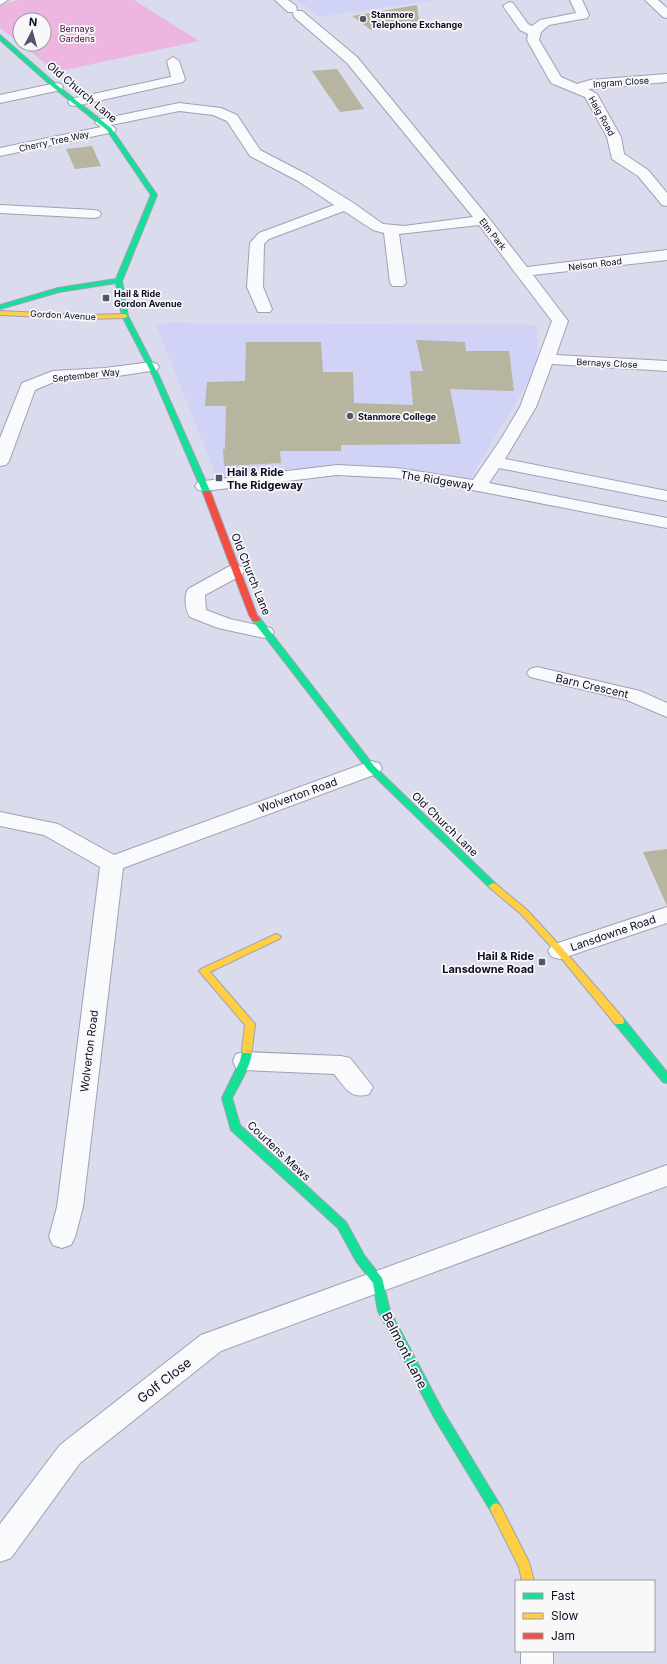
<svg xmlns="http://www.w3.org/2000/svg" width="667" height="1664" viewBox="0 0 667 1664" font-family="Inter,sans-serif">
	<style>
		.built { fill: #d1d3f6 }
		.green { fill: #ecb6e1 }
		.building { fill: #b7b49f }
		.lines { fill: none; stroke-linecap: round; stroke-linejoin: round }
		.street-casing { stroke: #a0a0b5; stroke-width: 2 }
		.fast-casing { stroke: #a0a0b5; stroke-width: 2 }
		.slow-casing { stroke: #a0a0b5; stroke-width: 2 }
		.jam-casing { stroke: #a0a0b5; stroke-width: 2 }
		.street { fill: #f9fafc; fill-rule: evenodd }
		.fast { fill: #16e098; fill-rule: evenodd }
		.slow { fill: #ffcf43; fill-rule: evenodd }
		.jam { fill: #f24e42; fill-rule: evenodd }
		.poi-dot { fill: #55546b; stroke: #f8f8f8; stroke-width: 1.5 }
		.labels { text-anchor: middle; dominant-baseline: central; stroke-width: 3.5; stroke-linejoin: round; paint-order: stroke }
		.far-poi-label { font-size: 9px; font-weight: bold; fill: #0d0c26; stroke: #f8f8f8; text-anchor: start }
		.far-park-label { font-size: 9px; fill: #4f0c3d; stroke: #f8f8f8 }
		.far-street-label { font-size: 9px; fill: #0d0c26; stroke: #f8f8f8 }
		.street-label { font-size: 11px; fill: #0d0c26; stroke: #f8f8f8 }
		.poi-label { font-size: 11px; font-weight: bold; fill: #0d0c26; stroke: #f8f8f8; text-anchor: start }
		.near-street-label { font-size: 13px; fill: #0d0c26; stroke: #f8f8f8 }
	</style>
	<rect width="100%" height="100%" fill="#dadbec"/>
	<g class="built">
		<polygon points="297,0 447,0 428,1 320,17"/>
		<polygon points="168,323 537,325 538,366 469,480 350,466 218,480 156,325"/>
	</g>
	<polygon class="green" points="19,0 134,0 199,41 56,72 21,44 44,44 44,20 20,20 20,43 0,28 0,4"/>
	<g class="building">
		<polygon points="417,5 419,21 371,30 352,16"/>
		<polygon points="337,69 364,109 340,112 312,71"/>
		<polygon points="92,146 101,166 75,169 66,149"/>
		<polygon points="416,340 465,342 466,351 509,351 514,391 450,389 461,444 341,445 341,451 280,451 281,463 224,466 223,449 225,449 226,406 205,406 207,382 245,381 246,342 321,342 323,372 353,372 354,403 413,405 410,371 423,371"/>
		<polygon points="667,849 667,906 643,852"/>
	</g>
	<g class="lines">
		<g class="street-casing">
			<g id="street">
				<polygon points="0,0 8,0 0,5"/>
				<polygon points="275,0 288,0 296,6 297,11 302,11 357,57 488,217 527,267 667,250 667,260 533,275 568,321 556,355 667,361 667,371 552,364 536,407 505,459 667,491 667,501 499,468 489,483 667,518 667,528 478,491 396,478 337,475 204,491 198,490 195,486 198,482 204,481 337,465 396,468 473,480 501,439 520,407 552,321 479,225 399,234 406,283 403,286 393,286 390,283 384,233 373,230 344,211 269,239 264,244 263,287 272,309 270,312 258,312 247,287 250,243 259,233 334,205 298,181 250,156 227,121 213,115 179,111 111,125 116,129 114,132 0,156 0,148 101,127 95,123 97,120 102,119 179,103 221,108 237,115 260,150 308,175 352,202 383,224 404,226 473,217 347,63 294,17 293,12 288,12"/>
				<polygon points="570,0 582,0 589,15 587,18 549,25 541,32 539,40 561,77 577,84 590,80 667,74 667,82 588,89 597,94 621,137 624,154 648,170 667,193 667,206 662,205 638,176 612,159 607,137 585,97 551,83 527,40 528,34 520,30 503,6 509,2 513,3 528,24 532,26 540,20 576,13"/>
				<polygon points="645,0 658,0 667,8 667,18 663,17"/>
				<polygon points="173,57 179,61 185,79 183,82 75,106 70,105 68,102 70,99 75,98 171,77 167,61"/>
				<polygon points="56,83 61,84 63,87 61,90 0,103 0,95"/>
				<polygon points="0,205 94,210 99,211 101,214 99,217 94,218 0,213"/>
				<polygon points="151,362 157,364 159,367 157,370 105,378 56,381 35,390 9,461 6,465 0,466 0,438 22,383 53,371 105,368"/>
				<path d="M 235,565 L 242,567 L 244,571 L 242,575 L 205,595 L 206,610 L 230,619 L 271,628 L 274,632 L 271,636 L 264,638 L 218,628 L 190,617 C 185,610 184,596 188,589 L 228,567 Z"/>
				<polygon points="537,667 640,691 667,703 667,717 627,700 530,677 527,673 530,669"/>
				<polygon points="371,761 379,763 382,768 379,773 123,868 83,1207 75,1237 71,1245 62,1248 53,1245 49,1237 57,1207 100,867 44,835 0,826 0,812 58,824 114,855"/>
				<polygon points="667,907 667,923 560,959 552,957 548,951 552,945"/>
				<path d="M 245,1052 L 341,1056 L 350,1058 L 373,1087 L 369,1094 C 350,1100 345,1087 334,1074 L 245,1070 L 236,1068 L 233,1061 L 236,1054 Z"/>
				<polygon points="667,1165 667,1186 221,1351 80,1463 11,1558 0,1562 0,1524 60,1445 201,1335"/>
				<rect x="521" y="1651" width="32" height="13"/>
			</g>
		</g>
		<g class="fast-casing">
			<g id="fast">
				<polygon points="0,35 58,86 111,128 157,195 122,281 128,316 159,376 211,493 210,495 204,495 203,493 153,376 122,316 116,283 59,292 0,309 0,305 58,288 116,279 151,195 107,130 54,88 0,40"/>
				<polygon points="253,617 259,617 374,766 496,884 498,886 496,888 490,888 368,770 253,621 252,619"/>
				<polygon points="619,1017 623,1018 667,1072 667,1083 663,1082 615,1024 614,1021 615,1018"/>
				<path d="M 247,1046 L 251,1047 C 256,1058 237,1088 232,1098 L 240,1125 L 346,1222 L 364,1255 L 382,1278 L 390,1311 L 443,1411 L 500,1505 L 502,1509 L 500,1513 L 496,1515 L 492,1513 L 435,1419 L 378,1311 L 373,1283 L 356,1261 L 338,1228 L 231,1130 L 222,1098 L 240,1061 L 243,1047 Z"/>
			</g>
		</g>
		<g class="slow-casing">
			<g id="slow">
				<polygon points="0,311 85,315 125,314 128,316 125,318 85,319 0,315"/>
				<polygon points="493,883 496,884 527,910 563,949 623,1018 624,1021 623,1024 615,1024 557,953 521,914 490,888 488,886"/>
				<polygon points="276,934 279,935 281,937 279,939 210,972 255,1024 252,1050 251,1053 243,1053 242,1050 245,1025 199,971 201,969"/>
				<polygon points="496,1503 500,1505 529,1562 534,1581 522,1581 519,1567 490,1509 492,1505"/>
			</g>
		</g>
		<g class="jam-casing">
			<polygon id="jam" points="204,491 210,491 211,493 257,615 260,619 259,621 253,621 249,615 203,493"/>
		</g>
		<use href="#street" class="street"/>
		<use href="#fast" class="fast"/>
		<use href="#slow" class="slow"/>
		<use href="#jam" class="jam"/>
	</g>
	<g class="poi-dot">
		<circle cx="363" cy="19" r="4"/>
		<rect x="102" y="294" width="8" height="8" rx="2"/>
		<circle cx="350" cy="416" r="4"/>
		<rect x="215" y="474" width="8" height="8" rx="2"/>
		<rect x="538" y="958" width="8" height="8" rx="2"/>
	</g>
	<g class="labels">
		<g class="far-poi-label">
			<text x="371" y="14">Stanmore<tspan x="371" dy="10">Telephone Exchange</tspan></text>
			<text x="114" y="293">Hail &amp; Ride<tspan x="114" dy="10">Gordon Avenue</tspan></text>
			<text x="358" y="416">Stanmore College</text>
		</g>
		<g class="far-park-label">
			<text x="77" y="28">Bernays<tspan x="77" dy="10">Gardens</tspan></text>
		</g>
		<g class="far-street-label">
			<text transform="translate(621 82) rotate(-4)">Ingram Close</text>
			<text transform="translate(602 116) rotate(61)">Haig Road</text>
			<text transform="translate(54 141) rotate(-12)">Cherry Tree Way</text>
			<text transform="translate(493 234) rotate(52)">Elm Park</text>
			<text transform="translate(595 264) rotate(-7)">Nelson Road</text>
			<text transform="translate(63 315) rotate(3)">Gordon Avenue</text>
			<text transform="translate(607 363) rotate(3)">Bernays Close</text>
			<text transform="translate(86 375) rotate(-6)">September Way</text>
		</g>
		<g class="street-label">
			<text transform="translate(82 92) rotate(40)">Old Church Lane</text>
			<text transform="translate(437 480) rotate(9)">The Ridgeway</text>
			<text transform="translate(251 574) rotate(68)">Old Church Lane</text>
			<text transform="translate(592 686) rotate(13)">Barn Crescent</text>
			<text transform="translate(298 795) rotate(-20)">Wolverton Road</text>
			<text transform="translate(445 824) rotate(44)">Old Church Lane</text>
			<text transform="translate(613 933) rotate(-19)">Lansdowne Road</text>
			<text transform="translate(89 1051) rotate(-83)">Wolverton Road</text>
			<text transform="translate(279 1151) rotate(43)">Courtens Mews</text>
		</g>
		<g class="poi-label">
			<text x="227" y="472">Hail &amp; Ride<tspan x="227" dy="13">The Ridgeway</tspan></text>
			<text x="534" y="956" text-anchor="end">Hail &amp; Ride<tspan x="534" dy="13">Lansdowne Road</tspan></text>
		</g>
		<g class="near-street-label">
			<text transform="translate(405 1350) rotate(63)">Belmont Lane</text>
			<text transform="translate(164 1380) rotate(-38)">Golf Close</text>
		</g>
	</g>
	<rect x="515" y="1580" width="140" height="72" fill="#f8f8f8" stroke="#9a9aa4"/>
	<rect x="523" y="1593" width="20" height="6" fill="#16e098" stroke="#9a9aa4"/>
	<text x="551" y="1600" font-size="12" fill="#0d0c26">Fast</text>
	<rect x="523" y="1613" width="20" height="6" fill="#ffcf43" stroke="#9a9aa4"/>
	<text x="551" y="1620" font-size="12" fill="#0d0c26">Slow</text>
	<rect x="523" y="1633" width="20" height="6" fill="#f24e42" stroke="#9a9aa4"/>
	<text x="551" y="1640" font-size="12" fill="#0d0c26">Jam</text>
	<g transform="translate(32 32) rotate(6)"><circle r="19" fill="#f8f8f8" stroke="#9a9aa4"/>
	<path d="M0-3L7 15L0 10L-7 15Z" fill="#55546b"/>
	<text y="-6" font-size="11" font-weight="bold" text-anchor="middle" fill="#0d0c26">N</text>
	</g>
</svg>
